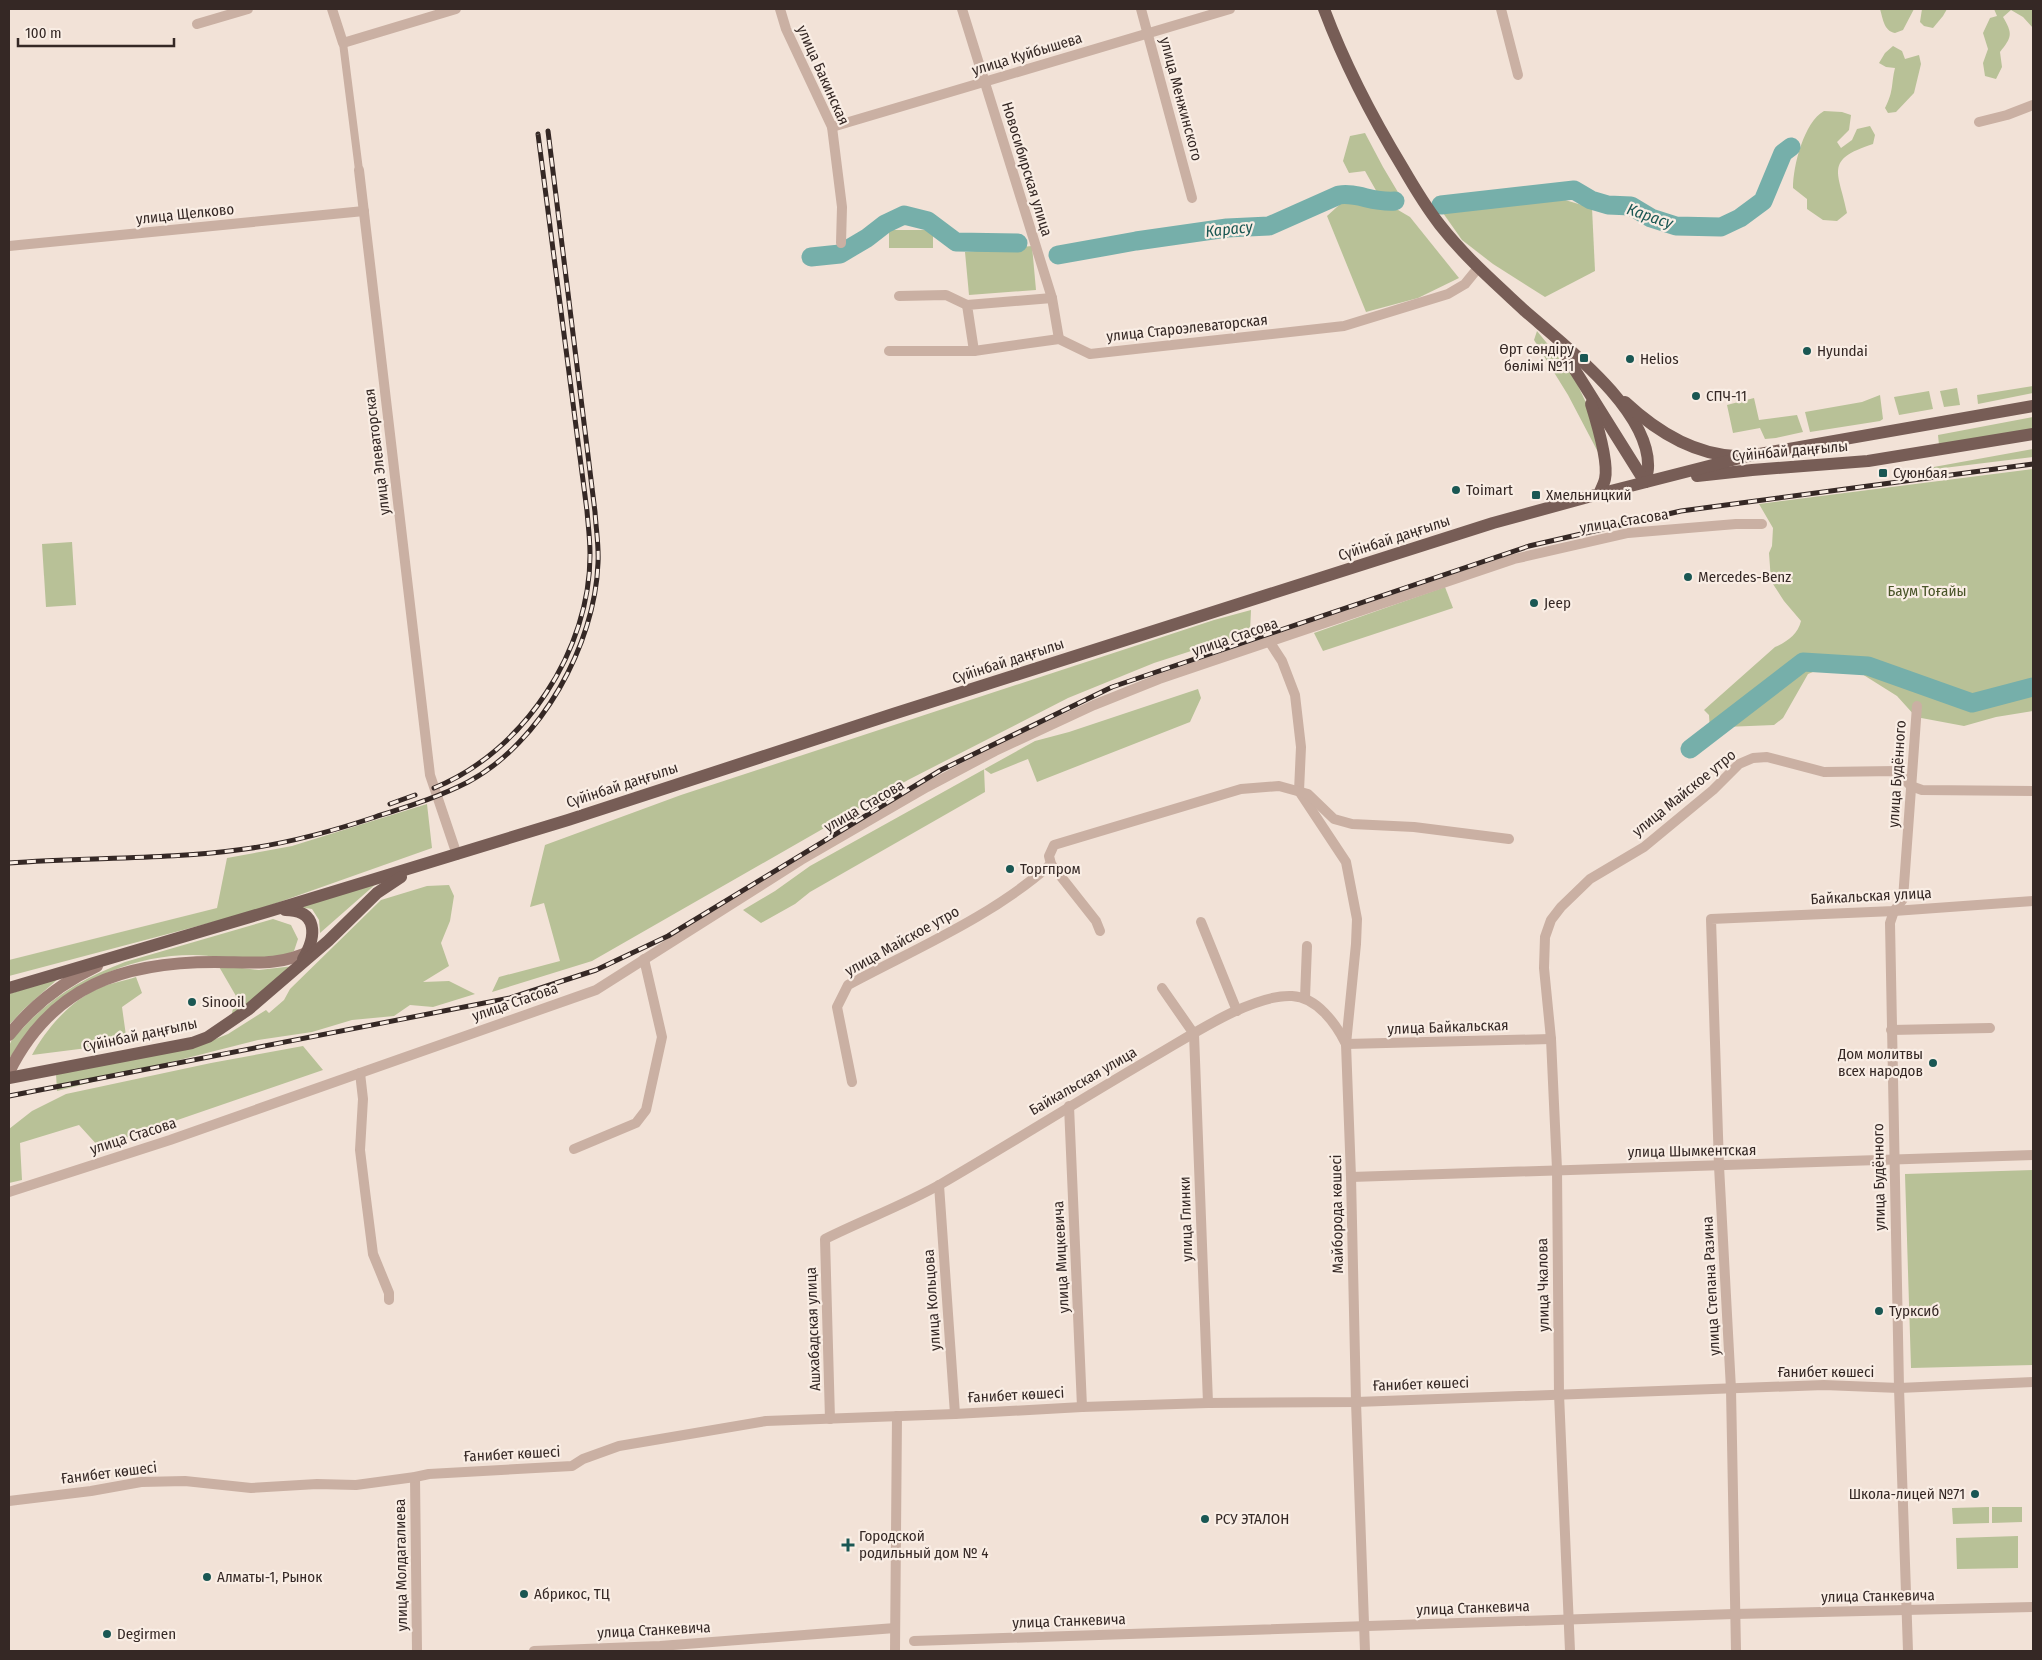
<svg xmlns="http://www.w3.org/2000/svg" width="2042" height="1660" viewBox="0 0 2042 1660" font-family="'Fira Sans Condensed',sans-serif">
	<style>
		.green { fill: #b8c197 }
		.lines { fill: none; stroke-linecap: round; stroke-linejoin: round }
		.river { stroke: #76afaa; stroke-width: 19 }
		.pedestrian { stroke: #cab0a3; stroke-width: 8 }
		.minor { stroke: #cab0a3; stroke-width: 10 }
		.secondary { stroke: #9d7e75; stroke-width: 12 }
		.primary { stroke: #775d56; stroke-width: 12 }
		.rail-casing { stroke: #352825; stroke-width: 5 }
		.rail { stroke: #f9ede4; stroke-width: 3; stroke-dasharray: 9; stroke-linecap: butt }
		.poi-dot { fill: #1a5753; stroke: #f9ede4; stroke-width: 2 }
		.labels { text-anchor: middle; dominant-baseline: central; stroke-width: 4.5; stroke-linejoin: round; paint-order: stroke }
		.street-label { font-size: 15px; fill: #352825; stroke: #f9ede4 }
		.poi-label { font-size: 15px; fill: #352825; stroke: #f9ede4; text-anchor: start }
		.park-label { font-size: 15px; fill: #495428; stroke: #f9ede4 }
		.water-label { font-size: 16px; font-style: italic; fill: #1a5753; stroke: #f9ede4 }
	</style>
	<rect width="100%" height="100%" fill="#f2e2d7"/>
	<g class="green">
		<path d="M 1880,9 L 1914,9 L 1903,30 L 1895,33 C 1884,31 1883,19 1880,9 Z"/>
		<polygon points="1922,9 1947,9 1943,16 1933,28 1924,26 1920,22"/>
		<path d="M 1994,9 L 2033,9 L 2033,28 L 2023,17 L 2011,10 L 2003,17 C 2013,34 2012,37 2000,52 L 2002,67 L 1996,79 L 1985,76 L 1983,63 L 1988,49 L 1983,33 L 1990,18 L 1997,16 Z"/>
		<path d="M 1893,46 L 1902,51 L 1905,59 L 1919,55 L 1921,64 L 1914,93 L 1896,112 L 1888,113 L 1885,108 C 1894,91 1891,84 1895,68 L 1886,67 L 1879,63 L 1885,53 Z"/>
		<path d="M 1824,111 L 1842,112 L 1851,115 L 1849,130 L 1837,142 L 1841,148 L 1852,140 L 1857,129 L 1870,126 L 1875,135 L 1873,144 C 1823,160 1839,172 1847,213 L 1837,221 L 1823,220 L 1807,209 L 1807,199 L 1793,188 C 1793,166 1804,122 1824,111 Z"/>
		<polygon points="1365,133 1383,167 1399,194 1378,194 1365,171 1349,173 1343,161 1350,136"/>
		<polygon points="1347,198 1393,207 1410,217 1459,278 1418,298 1366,312 1327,216"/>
		<polygon points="1565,200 1592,208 1595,271 1545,297 1493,264 1462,240 1443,213"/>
		<rect x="889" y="230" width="44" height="18"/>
		<polygon points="1032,246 1036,290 969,295 965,252"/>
		<polygon points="1537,331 1573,375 1588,407 1599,454 1568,395 1534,340"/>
		<polygon points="2033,386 2033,393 1978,404 1977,395"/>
		<polygon points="1957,388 1960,405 1944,407 1940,391"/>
		<polygon points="1929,391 1933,409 1899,415 1894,397"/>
		<polygon points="1880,395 1883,419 1880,421 1810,432 1805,412 1862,402"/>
		<polygon points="1754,398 1759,420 1797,415 1803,432 1776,438 1765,439 1760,428 1733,433 1727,405"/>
		<polygon points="2033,417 2033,429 1939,445 1938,435"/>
		<polygon points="2033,449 2033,457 1895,474"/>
		<path d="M 2033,469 L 2033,711 L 1996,717 L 1964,726 L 1916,717 L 1897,696 L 1862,674 L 1844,666 L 1825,667 L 1808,674 L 1783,718 L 1774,725 L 1725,727 L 1710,731 L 1709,715 L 1704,710 L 1775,647 C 1787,642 1798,634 1801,621 L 1784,601 L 1771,581 L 1769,553 L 1772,546 L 1773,528 L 1759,504 Z"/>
		<polygon points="72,542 76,605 46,607 42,544"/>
		<polygon points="1445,587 1453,608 1323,651 1314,633"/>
		<polygon points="1251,610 1250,632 1154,663 1068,698 908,780 592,961 492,992 499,977 560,961 544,903 530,907 545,845 681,795 1214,620"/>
		<polygon points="1198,689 1201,698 1190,722 1037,782 1028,759 991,774 984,769 985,792 810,892 795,904 761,923 743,910 775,891 810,866 1035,741 1069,732"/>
		<polygon points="427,804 432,848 251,912 9,976 9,960 217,908 227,858 292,846"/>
		<polygon points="377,883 320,933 319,920 312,909 299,907"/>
		<polygon points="449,885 454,896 450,921 441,943 449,966 423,982 449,981 475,994 433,1007 410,1005 394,1016 352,1020 312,1032 258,1040 57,1091 56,1074 198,1046 228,1034 266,1010 269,1013 284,1000 290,989 381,900 427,886"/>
		<path d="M 273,919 L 291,925 L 298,939 L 294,951 C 288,954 282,957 276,959 C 256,965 215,955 193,955 C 116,955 49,995 9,1059 C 9,1054 8,1048 10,1044 C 12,1038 18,1033 22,1029 C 51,997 85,977 125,962 Z"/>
		<polygon points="218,965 259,970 294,966 231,1017 236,996"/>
		<path d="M 136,977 L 142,993 L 122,1007 L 127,1043 L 32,1055 C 46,1029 70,1001 99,988 C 110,983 124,981 136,977 Z"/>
		<polygon points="59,978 24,1009 9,1025 9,994"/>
		<polygon points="303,1046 323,1070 99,1147 79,1125 20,1143 22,1180 9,1183 9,1129 32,1111 66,1094 211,1063"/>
		<polygon points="2033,1170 2033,1365 1911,1368 1905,1174"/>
		<polygon points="1989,1507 1989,1523 1953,1524 1952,1508"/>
		<polygon points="1992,1507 2022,1507 2022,1522 1992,1523"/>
		<polygon points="2018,1536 2018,1568 1957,1569 1956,1538"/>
	</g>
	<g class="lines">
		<g class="river">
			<polyline points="1441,205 1574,190 1591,200 1608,205 1631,206 1651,218 1676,226 1721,227 1740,218 1763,201 1783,153 1791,147"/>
			<path d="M 1058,255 L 1136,241 L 1227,228 L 1269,226 L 1339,195 C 1357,192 1373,203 1395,201"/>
			<polyline points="811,257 840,254 867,238 885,224 904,215 928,221 956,242 1018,243"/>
			<polyline points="1690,749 1803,662 1868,666 1972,703 2033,687"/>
		</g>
		<polyline class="pedestrian" points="343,43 359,170"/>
		<g class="minor">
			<polyline points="332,9 343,43 456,9"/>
			<polyline points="780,9 786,29 832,127 842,207 841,243"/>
			<polyline points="962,9 1052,298 1059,339"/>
			<polyline points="1141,9 1192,198"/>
			<polyline points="1501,9 1518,75"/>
			<polyline points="197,24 248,9"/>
			<polyline points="1979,122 2007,115 2033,105"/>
			<polyline points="832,127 1230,9"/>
			<polyline points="359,170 430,775 457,855"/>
			<polyline points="9,246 364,211"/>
			<polyline points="899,296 946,295 967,305"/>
			<polyline points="889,351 974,351 1059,339 1090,354 1344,326 1448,294 1465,284 1478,268"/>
			<polyline points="974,351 967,305 1052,298"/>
			<polyline points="1269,641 1282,661 1295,695 1301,747 1299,791 1346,862 1357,919 1356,944 1346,1044 1351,1177 1356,1402 1365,1651"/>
			<polyline points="1201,922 1237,1011"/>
			<polyline points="1100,931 1096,921 1051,864 1049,856 1054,845 1241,789 1279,786 1308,794 1334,819 1352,824 1414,827 1509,839"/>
			<polyline points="1162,988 1194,1034 1208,1403"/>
			<polyline points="1305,998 1307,946"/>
			<polyline points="1891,1030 1990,1028"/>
			<polyline points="1346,1044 1551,1039"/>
			<polyline points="360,1073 363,1099 360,1150 365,1191 373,1254 389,1293 389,1300"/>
			<path d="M 852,1082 L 837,1007 L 848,985 C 917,948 993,916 1051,864"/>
			<polyline points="1069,1106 1082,1407"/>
			<polyline points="574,1149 636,1123 646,1110 662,1037 644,959"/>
			<polyline points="1351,1177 2033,1155"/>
			<polyline points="939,1185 955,1414"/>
			<polyline points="9,1192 170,1140 596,990 801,860 927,787 995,751 1094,705 1159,679 1514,559 1628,533 1736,524 1762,524"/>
			<path d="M 830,1419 L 825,1239 C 863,1220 904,1205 941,1184 C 1013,1142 1083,1098 1155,1056 C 1190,1036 1252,994 1292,996 C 1317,997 1336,1024 1346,1044"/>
			<polyline points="415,1477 417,1651"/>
			<polyline points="9,1501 91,1491 141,1482 185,1481 251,1488 317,1484 356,1485 415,1477 429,1474 572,1466 583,1459 619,1446 766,1421 955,1414 1082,1407 1208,1403 1356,1402 1824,1385 1899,1388 2033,1382"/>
			<polyline points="914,1641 1734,1614 2033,1607"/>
			<polyline points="534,1651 660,1646 895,1628"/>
			<polyline points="895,1651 897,1416"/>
			<polyline points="1570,1651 1559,1394 1557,1169 1551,1039 1544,968 1545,937 1551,920 1561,907 1590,879 1644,847 1713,790 1739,764 1753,758 1767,757 1824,772 1896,771 1911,786 1922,790 2033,791"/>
			<polyline points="1736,1651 1731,1389 1719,1166 1711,919 1894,911 2033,901"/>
			<polyline points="1908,1651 1899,1388 1890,923 1894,911 1903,899 1917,706"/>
		</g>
		<g class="secondary">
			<path d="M 9,1035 C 33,1005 63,982 97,966"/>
			<path d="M 9,1072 C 52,985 124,962 215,962 C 249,962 280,967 312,950"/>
		</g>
		<g class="primary">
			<path d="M 1324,9 C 1345,65 1372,117 1403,168 C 1414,187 1426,207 1440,225 C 1465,257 1495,283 1525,311 C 1564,345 1651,411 1648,468 C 1648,472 1646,478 1645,482"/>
			<polyline points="1563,351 1645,482"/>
			<path d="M 1625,402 C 1655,430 1693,454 1735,456"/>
			<path d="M 1591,404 C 1596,420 1609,462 1605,479 C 1604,484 1601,489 1599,494"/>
			<polyline points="1697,476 1752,470 1868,461 2033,434"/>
			<path d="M 285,910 C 318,910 317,936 303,959"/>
			<polyline points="9,988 270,911 568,820 893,714 1493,523 1599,494 1748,456 2033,406"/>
			<polyline points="9,1078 192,1043 208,1037 249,1009 328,941 377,893 401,877"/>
		</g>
		<g class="rail-casing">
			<g id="rail">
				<path d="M 434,788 C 524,752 591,649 590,553 C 590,539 588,524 587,511 L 538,134"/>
				<polyline points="390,804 415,795"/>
				<path d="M 9,863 C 87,857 168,860 245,849 C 289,843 333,831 375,817 C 406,807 439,797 468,782 C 541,743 595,645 598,563 C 599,546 596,529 595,512 L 548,131"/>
				<polyline points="9,1096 510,998 596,970 668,936 941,770 1112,687 1529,546 1681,511 2033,464"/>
			</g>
		</g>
		<use href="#rail" class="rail"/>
	</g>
	<g class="poi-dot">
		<circle cx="1807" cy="351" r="5"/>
		<rect x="1579" y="353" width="10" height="10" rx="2.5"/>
		<circle cx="1630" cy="359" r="5"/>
		<circle cx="1696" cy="396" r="5"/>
		<rect x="1878" y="468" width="10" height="10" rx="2.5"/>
		<circle cx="1456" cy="490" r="5"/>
		<rect x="1531" y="490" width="10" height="10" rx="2.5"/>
		<circle cx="1688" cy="577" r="5"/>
		<circle cx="1534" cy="603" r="5"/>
		<circle cx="1010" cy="869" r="5"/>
		<circle cx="192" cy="1002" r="5"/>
		<circle cx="1933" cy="1063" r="5"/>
		<circle cx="1879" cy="1311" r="5"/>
		<circle cx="1975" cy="1494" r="5"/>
		<circle cx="1205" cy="1519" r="5"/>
		<path d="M845.5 1537.5h5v5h5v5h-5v5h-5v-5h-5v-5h5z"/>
		<circle cx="207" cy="1577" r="5"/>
		<circle cx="524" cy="1594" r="5"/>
		<circle cx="107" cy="1634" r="5"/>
	</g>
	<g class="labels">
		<g class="street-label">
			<text transform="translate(1027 54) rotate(-17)">улица Куйбышева</text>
			<text transform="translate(823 75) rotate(66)">улица Бакинская</text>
			<text transform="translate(1181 99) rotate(75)">улица Менжинского</text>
			<text transform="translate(1027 169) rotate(73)">Новосибирская улица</text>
			<text transform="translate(185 214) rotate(-6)">улица Щелково</text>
			<text transform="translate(1187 328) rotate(-6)">улица Староэлеваторская</text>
			<text transform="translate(1790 451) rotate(-5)">Сүйінбай даңғылы</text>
			<text transform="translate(377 452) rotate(-97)">улица Элеваторская</text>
			<text transform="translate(1624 521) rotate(-9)">улица Стасова</text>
			<text transform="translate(1394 538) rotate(-18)">Сүйінбай даңғылы</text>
			<text transform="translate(1235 637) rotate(-19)">улица Стасова</text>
			<text transform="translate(1008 661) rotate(-18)">Сүйінбай даңғылы</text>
			<text transform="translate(1897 774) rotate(-86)">улица Будённого</text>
			<text transform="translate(622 785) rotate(-18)">Сүйінбай даңғылы</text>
			<text transform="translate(1684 793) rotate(-39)">улица Майское утро</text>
			<text transform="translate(864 806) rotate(-30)">улица Стасова</text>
			<text transform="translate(1871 896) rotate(-3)">Байкальская улица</text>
			<text transform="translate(902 941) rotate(-29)">улица Майское утро</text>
			<text transform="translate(515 1002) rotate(-19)">улица Стасова</text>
			<text transform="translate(1448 1027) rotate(-2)">улица Байкальская</text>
			<text transform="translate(140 1035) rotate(-12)">Сүйінбай даңғылы</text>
			<text transform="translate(1083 1081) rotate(-30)">Байкальская улица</text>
			<text transform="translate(133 1136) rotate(-18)">улица Стасова</text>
			<text transform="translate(1692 1151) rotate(-1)">улица Шымкентская</text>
			<text transform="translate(1879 1177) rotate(-91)">улица Будённого</text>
			<text transform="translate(1337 1214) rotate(-91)">Майборода көшесі</text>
			<text transform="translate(1186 1219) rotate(-92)">улица Глинки</text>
			<text transform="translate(1061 1257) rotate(-93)">улица Мицкевича</text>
			<text transform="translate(1543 1285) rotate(-91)">улица Чкалова</text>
			<text transform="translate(1711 1286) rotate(-93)">улица Степана Разина</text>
			<text transform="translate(932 1300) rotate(-94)">улица Кольцова</text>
			<text transform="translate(813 1329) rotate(-92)">Ашхабадская улица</text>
			<text x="1826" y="1372">Ғанибет көшесі</text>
			<text transform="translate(1421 1384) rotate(-2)">Ғанибет көшесі</text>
			<text transform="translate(1016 1395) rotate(-3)">Ғанибет көшесі</text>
			<text transform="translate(512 1454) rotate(-3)">Ғанибет көшесі</text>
			<text transform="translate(109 1473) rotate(-7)">Ғанибет көшесі</text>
			<text transform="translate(401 1565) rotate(-91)">улица Молдагалиева</text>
			<text transform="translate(1878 1596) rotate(-1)">улица Станкевича</text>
			<text transform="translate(1473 1608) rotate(-2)">улица Станкевича</text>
			<text transform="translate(1069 1621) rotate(-2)">улица Станкевича</text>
			<text transform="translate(654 1630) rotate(-3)">улица Станкевича</text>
		</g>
		<g class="poi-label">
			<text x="1574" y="349" text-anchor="end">Өрт сөндіру<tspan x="1574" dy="17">бөлімі №11</tspan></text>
			<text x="1817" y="351">Hyundai</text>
			<text x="1640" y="359">Helios</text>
			<text x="1706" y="396">СПЧ-11</text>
			<text x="1893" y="473">Суюнбая</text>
			<text x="1466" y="490">Toimart</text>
			<text x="1546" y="495">Хмельницкий</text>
			<text x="1698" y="577">Mercedes-Benz</text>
			<text x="1544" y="603">Jeep</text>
			<text x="1020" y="869">Торгпром</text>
			<text x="202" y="1002">Sinooil</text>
			<text x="1923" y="1054" text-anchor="end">Дом молитвы<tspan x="1923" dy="17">всех народов</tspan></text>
			<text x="1889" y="1311">Турксиб</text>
			<text x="1965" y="1494" text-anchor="end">Школа-лицей №71</text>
			<text x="1215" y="1519">РСУ ЭТАЛОН</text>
			<text x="859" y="1536">Городской<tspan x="859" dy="17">родильный дом № 4</tspan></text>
			<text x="217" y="1577">Алматы-1, Рынок</text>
			<text x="534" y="1594">Абрикос, ТЦ</text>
			<text x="117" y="1634">Degirmen</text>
		</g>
		<g class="park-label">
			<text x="1927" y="591">Баум Тоғайы</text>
		</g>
		<g class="water-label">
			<text transform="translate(1650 216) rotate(19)">Карасу</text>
			<text transform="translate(1229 229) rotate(-6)">Карасу</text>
		</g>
	</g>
	<rect width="2042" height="1660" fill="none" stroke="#352825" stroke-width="20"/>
	<path d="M18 38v8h156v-8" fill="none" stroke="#352825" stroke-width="2.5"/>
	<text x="25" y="38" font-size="15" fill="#352825" stroke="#f9ede4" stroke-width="4" paint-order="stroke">100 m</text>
</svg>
